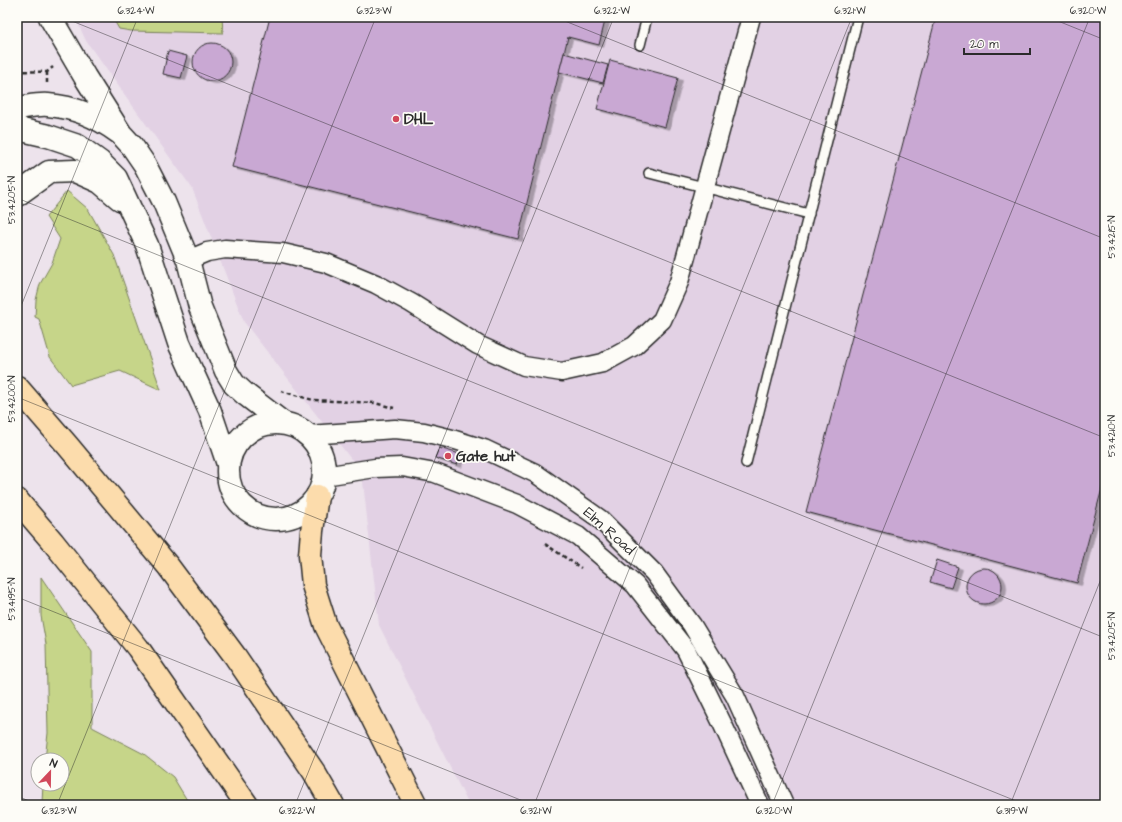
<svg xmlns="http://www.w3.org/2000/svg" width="1122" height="822" viewBox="0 0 1122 822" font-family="'Architects Daughter',sans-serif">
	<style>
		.built { fill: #e2d1e4 }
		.green { fill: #c6d589; stroke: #78805a }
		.building { fill: #c9a8d3; stroke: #2b2b2b; filter: url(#shadow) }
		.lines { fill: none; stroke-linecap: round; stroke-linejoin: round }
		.lane-casing { stroke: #2b2b2b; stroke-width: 12 }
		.street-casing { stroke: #2b2b2b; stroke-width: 21 }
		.secondary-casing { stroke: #2b2b2b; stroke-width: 25 }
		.highway-casing { stroke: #2b2b2b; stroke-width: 25 }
		.path { stroke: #2b2b2b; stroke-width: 2.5; stroke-dasharray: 4 3; stroke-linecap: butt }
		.lane { stroke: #fdfcf7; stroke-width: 9 }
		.street { stroke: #fdfcf7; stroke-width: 18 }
		.secondary { stroke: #fdfcf7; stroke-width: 22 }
		.highway { stroke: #fcdcac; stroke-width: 22 }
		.ticks { fill: none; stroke: #2b2b2b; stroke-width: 1; stroke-opacity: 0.45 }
		.poi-dot { fill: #d1495b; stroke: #fdfcf7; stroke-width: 1.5 }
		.labels { text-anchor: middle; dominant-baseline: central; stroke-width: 3.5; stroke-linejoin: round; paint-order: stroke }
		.poi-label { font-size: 15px; font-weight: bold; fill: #2b2b2b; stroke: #fdfcf7; text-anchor: start }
		.street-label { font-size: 15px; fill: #2b2b2b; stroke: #fdfcf7 }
		.neatline { fill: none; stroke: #2b2b2b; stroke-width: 1.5 }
		.ticks-label { font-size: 10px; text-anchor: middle; fill: #2b2b2b }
	</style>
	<defs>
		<filter id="shadow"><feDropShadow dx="4.5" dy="2.5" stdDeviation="0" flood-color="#0004"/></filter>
	</defs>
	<rect width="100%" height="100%" fill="#ede3ec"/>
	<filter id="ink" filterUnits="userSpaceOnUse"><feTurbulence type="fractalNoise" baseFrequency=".025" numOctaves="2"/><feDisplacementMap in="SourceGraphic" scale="8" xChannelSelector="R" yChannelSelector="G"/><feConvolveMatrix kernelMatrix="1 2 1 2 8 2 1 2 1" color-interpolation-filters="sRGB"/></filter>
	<g filter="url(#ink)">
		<polygon class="built" points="75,17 1105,17 1105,658 1102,669 1105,671 1105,805 469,805 379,625 362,473 244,322 192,188 86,41"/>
		<g class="green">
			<polygon points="112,17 222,17 223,33 131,31 119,29"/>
			<polygon points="67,191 88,209 114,255 161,390 120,371 71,385 50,357 39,319 35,317 36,300 40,284 52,263 60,239 46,217"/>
			<polygon points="41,577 92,652 92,727 144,754 173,777 190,805 59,805 42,803 43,784 62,784 62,760 45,760 48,733 46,644 41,616"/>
		</g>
		<g class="building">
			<polygon points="270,17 606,17 599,45 568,37 518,239 232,167"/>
			<polygon points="936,17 1105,17 1105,477 1077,583 806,512"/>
			<circle cx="212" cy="62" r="19"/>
			<polygon points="168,51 187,56 181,78 163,74"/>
			<polygon points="564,53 608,65 603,83 559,72"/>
			<polygon points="610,60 678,78 665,127 597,109"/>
			<polygon points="439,448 460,454 457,465 435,458"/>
			<polygon points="937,560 958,567 951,588 930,582"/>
			<circle cx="984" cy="586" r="18"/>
		</g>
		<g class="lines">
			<g class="lane-casing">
				<g id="lane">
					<polyline points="640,45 647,17"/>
					<polyline points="649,173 809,214"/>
					<polyline points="746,463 858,17"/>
				</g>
			</g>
			<g class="street-casing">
				<g id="street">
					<polyline points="188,260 207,252 225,249 283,253 326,263 376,284 411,303 478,345 524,366 562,372 603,363 634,346 662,320 679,282 751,17"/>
					<polyline points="308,435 395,429 424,432 452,439 484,449 535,473 600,519 654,573 692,625 735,696 784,805"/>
					<polyline points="324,476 375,468 402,467 435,473 517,504 578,536 635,585 686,650 722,723 760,805"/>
				</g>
			</g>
			<g class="secondary-casing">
				<g id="secondary">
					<polyline points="50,17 85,77 121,134 132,146 145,165 164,202 188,260 200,307 226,371 234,384 245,394 283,423"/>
					<path d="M 17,108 C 27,107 38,104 48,105 C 73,107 98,117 118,132"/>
					<polyline points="17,126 22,130 48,136 78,146 100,162 116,178 147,245 179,343 210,411 228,464"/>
					<polyline points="17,195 49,172 75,171 100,182 120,199"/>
					<circle cx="276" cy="471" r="48"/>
				</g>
			</g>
			<g class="highway-casing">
				<g id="highway">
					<polyline points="17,387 68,446 168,566 235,656 314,772 333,805"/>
					<polyline points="317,496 312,531 310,555 313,585 326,626 416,805"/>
					<polyline points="17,500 53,542 138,648 247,805"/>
				</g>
			</g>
			<g class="path">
				<polyline points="17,71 47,72 53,67"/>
				<polyline points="47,72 47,83"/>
				<polyline points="281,391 313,400 375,403 394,408"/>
				<polyline points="545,544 581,568"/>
			</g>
			<use href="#lane" class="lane"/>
			<use href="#street" class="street"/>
			<use href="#secondary" class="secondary"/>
			<use href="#highway" class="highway"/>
		</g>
	</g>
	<path class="ticks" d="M 62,17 L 1105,438M 555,17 L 1105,239M 1048,17 L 1105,40M 17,198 L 1105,638M 17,316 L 138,17M 17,397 L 1026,805M 17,597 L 533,805M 17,796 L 39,805M 57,805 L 376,17M 295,805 L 614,17M 534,805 L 852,17M 772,805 L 1090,17M 1010,805 L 1105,569"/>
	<g class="poi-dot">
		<circle cx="396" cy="119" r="4"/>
		<circle cx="448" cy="456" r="4"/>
	</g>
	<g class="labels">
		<g class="poi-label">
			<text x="404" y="119">DHL</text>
			<text x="456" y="456">Gate hut</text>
		</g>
		<g class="street-label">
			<text transform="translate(609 531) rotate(42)">Elm Road</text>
		</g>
	</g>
	<rect width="1122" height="822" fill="none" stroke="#fdfcf7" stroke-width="44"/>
	<g transform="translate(50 772) rotate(22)"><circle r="19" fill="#fdfcf7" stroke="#a9a8a5"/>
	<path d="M0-3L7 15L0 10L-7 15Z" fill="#d1495b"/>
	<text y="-6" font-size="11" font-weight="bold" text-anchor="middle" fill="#2b2b2b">N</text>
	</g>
	<path d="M964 48v6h66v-6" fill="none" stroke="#2b2b2b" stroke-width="2"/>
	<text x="970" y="48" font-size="12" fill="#2b2b2b" stroke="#fdfcf7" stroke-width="3" paint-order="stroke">20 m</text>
	<rect x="22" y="22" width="1078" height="778" class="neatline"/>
	<g class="ticks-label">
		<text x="136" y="14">6.324°W</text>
		<text x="374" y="14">6.323°W</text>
		<text x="612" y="14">6.322°W</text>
		<text x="850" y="14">6.321°W</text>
		<text x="1088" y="14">6.320°W</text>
		<text transform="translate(11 200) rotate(-90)" y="4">53.4205°N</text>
		<text transform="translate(1111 237) rotate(-90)" y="4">53.4215°N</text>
		<text transform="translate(11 399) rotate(-90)" y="4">53.4200°N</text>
		<text transform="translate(1111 436) rotate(-90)" y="4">53.4210°N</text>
		<text transform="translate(11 599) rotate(-90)" y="4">53.4195°N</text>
		<text transform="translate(1111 636) rotate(-90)" y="4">53.4205°N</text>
		<text x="59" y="814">6.323°W</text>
		<text x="297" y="814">6.322°W</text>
		<text x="536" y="814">6.321°W</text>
		<text x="774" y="814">6.320°W</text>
		<text x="1012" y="814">6.319°W</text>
	</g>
</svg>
